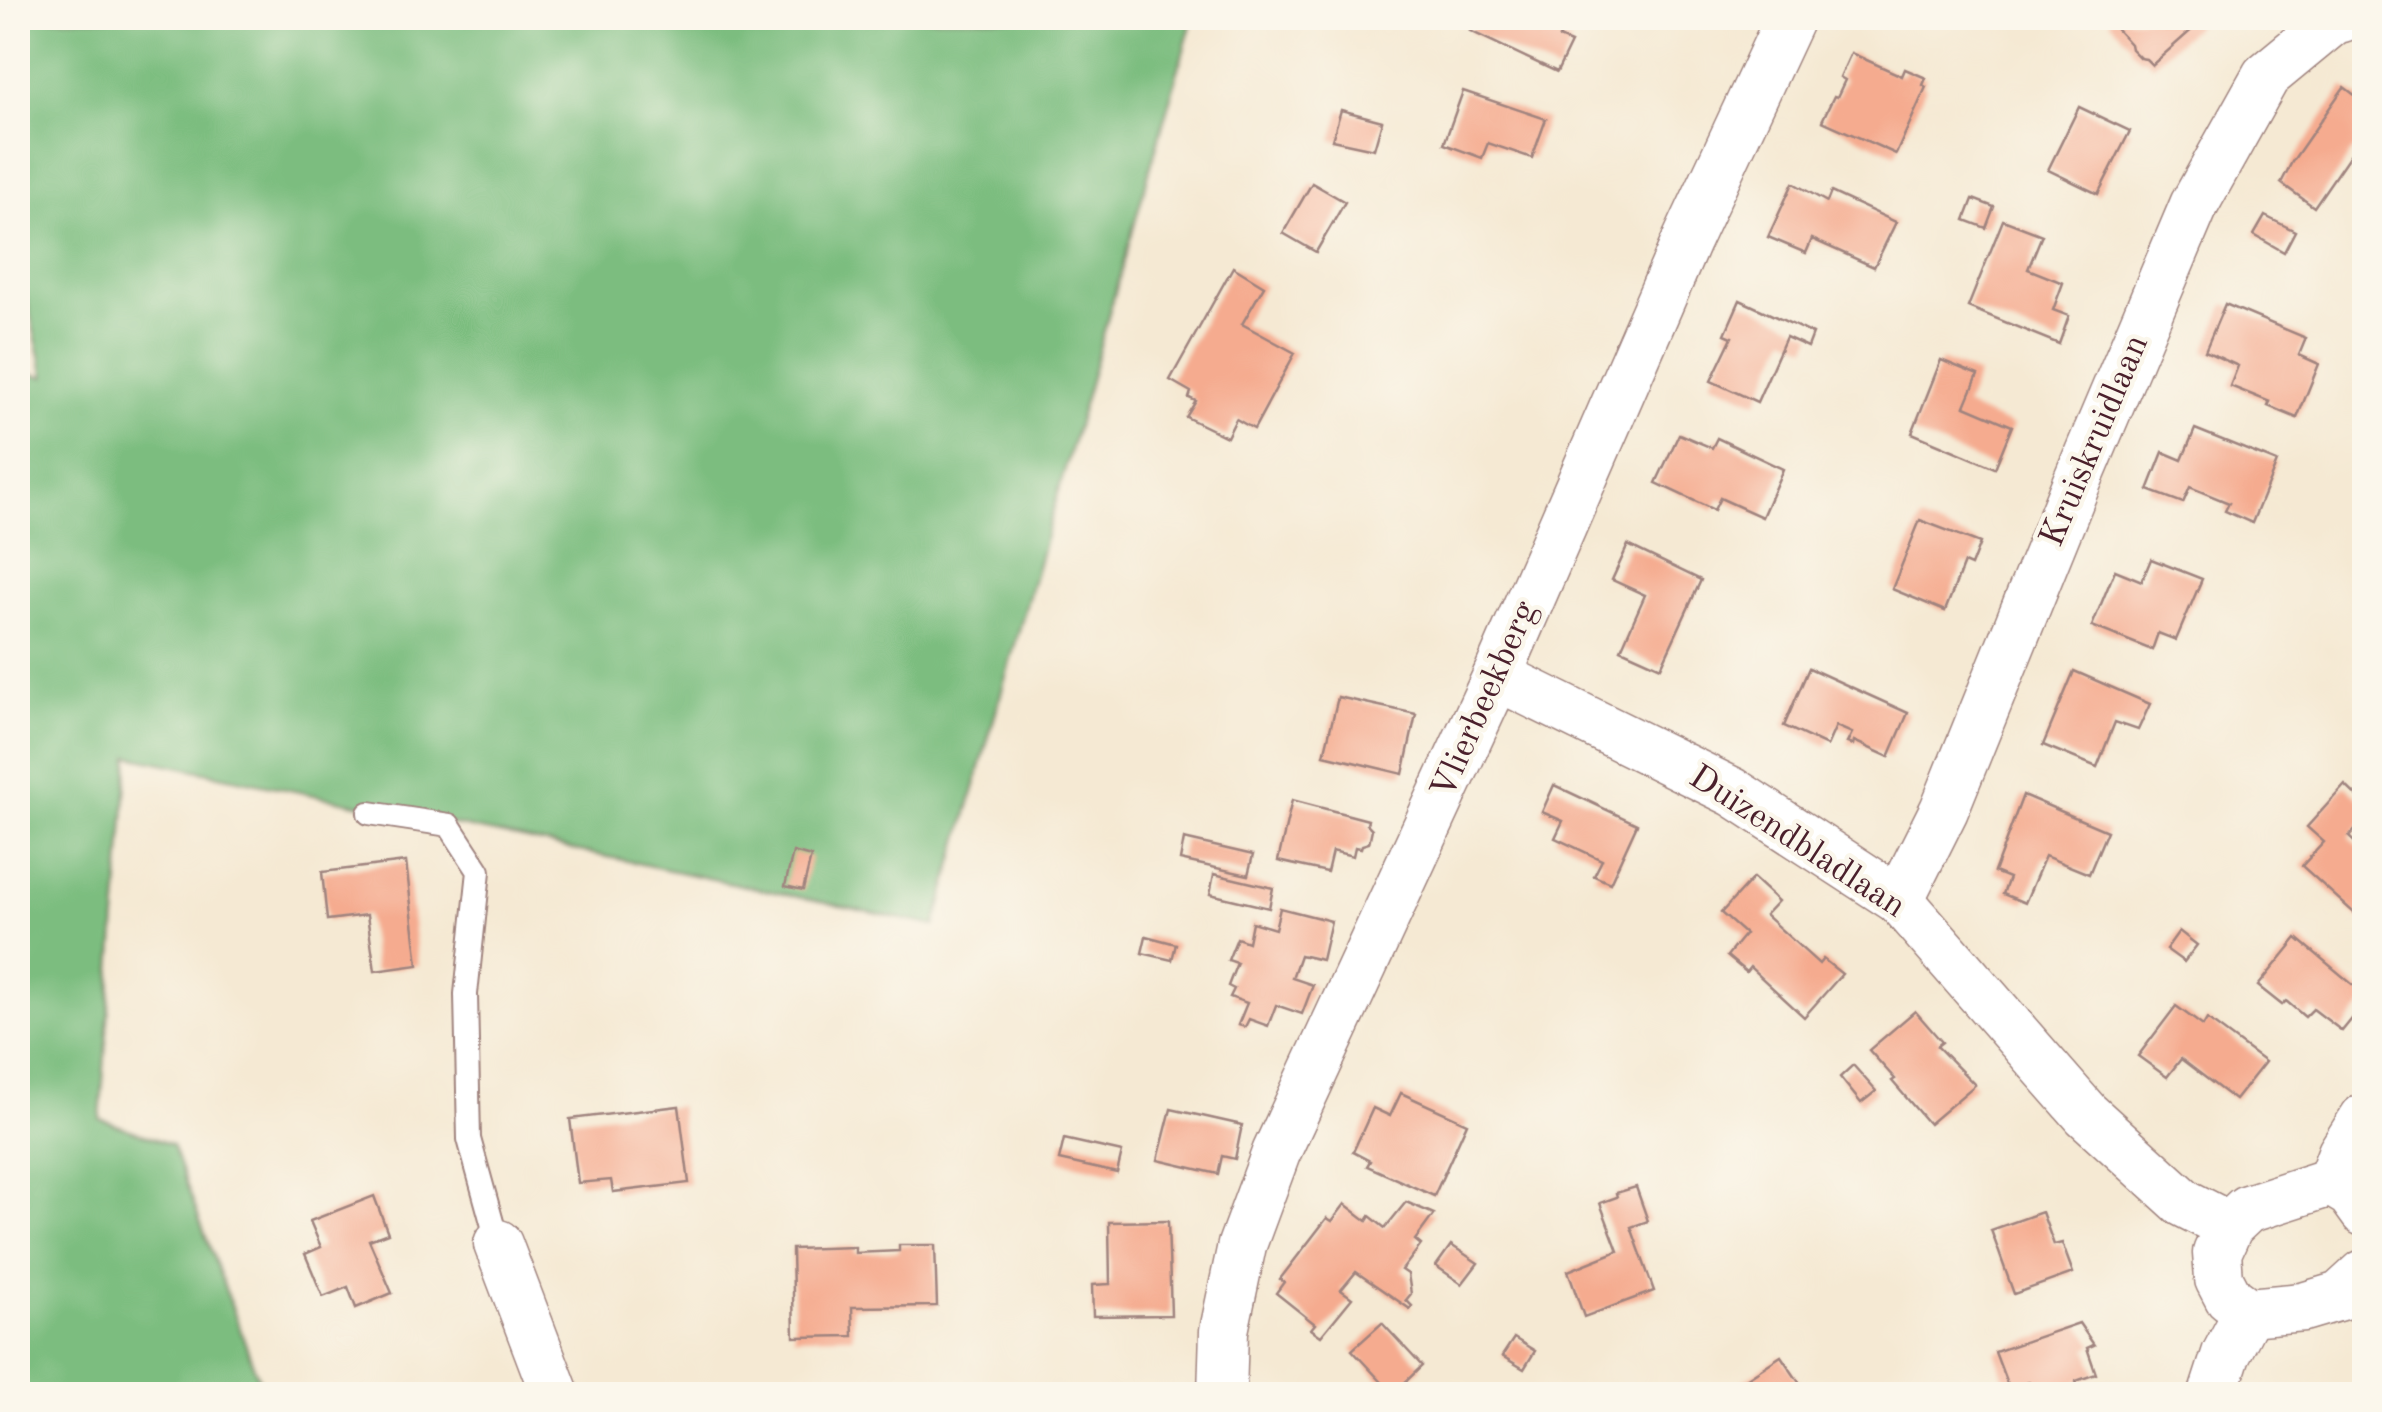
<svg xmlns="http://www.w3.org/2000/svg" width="2382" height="1412" viewBox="0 0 2382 1412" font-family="'Old Standard TT',serif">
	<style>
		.forest { fill: #7bbd7f; stroke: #626e55; stroke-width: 2.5 }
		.building { fill: #f5ab8f }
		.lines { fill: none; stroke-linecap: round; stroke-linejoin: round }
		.lane-casing { stroke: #a0847f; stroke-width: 26 }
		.street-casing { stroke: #a0847f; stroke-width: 51 }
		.lane { stroke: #fff; stroke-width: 22 }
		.street { stroke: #fff; stroke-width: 48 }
		.labels { text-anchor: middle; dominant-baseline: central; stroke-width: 9; stroke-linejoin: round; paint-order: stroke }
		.street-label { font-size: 35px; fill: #4a1f2b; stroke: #fbf7ec }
	</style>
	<rect width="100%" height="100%" fill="#fbf7ec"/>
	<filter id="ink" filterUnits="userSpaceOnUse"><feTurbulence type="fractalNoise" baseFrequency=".01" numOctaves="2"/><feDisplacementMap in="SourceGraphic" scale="20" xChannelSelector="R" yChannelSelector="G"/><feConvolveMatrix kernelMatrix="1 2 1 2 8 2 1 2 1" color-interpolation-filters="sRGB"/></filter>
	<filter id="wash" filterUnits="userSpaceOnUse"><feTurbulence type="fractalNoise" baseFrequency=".0048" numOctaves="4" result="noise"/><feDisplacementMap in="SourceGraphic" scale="40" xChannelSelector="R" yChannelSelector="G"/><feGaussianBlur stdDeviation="2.25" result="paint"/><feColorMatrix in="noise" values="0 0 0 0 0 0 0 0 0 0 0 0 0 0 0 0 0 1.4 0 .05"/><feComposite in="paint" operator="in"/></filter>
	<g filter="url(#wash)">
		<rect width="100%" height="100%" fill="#f5e9d3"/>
		<polygon class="forest" points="18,18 1193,18 935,926 129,756 100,1119 172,1145 264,1394 18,1394 18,371 45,377 18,264"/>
		<g id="blocks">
			<g class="building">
				<polygon points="1477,18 1547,18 1564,26 1559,38 1571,43 1557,72 1470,31"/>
				<polygon points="2113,18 2205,18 2152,65 2146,59 2140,58 2131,49 2130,44 2109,21"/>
				<polygon points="1851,53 1902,76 1905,69 1926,78 1923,85 1926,87 1896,154 1822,121 1834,96 1837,97 1845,80 1840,77"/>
				<polygon points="2344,87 2364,102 2364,147 2358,143 2314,207 2281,183 2292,162"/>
				<polygon points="1463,91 1546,119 1532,158 1488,143 1482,158 1444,144"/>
				<polygon points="2079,107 2130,131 2098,194 2048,170"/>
				<polygon points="1341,110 1382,121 1374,149 1332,140"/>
				<polygon points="1312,183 1345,202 1316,252 1283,233"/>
				<polygon points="1793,183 1827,202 1831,192 1896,222 1874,267 1812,239 1806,253 1768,237"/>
				<polygon points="1973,199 1994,207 1986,228 1965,220"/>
				<polygon points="2265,216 2295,231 2284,252 2254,235"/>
				<polygon points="2003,220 2042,235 2028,269 2063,283 2053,310 2069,316 2059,344 1968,307"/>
				<polygon points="1233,267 1264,286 1242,324 1295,353 1254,429 1236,419 1227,437 1186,417 1196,401 1189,398 1191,392 1170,380"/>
				<polygon points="1740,300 1813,334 1808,347 1786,337 1757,402 1711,381 1732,337 1725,334"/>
				<polygon points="2225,304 2306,338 2299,355 2319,364 2297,418 2268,406 2270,402 2230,386 2238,366 2205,351"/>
				<polygon points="1941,360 1978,375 1965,406 2012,426 1995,468 1912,433"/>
				<polygon points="2195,429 2277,462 2252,523 2225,511 2229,503 2190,487 2183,503 2148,490 2163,452 2182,460"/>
				<polygon points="1679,434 1712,448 1717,438 1783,469 1762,517 1720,498 1714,510 1656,483"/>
				<polygon points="1920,520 1980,543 1971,566 1964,563 1945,611 1892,589"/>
				<polygon points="1628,545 1701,580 1661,667 1621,649 1645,595 1612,580"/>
				<polygon points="2151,559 2202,579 2176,640 2158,633 2152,650 2092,626 2115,570 2142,581"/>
				<polygon points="1809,668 1908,713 1889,757 1854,741 1853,745 1847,743 1852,733 1836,726 1827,746 1784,726"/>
				<polygon points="2074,671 2150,704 2138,730 2115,722 2097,767 2043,745"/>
				<polygon points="1338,697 1416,714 1403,774 1324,755"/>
				<polygon points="1554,785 1637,824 1610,883 1594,876 1602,860 1555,838 1563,821 1542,812"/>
				<polygon points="2345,785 2364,803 2364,820 2349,837 2364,851 2364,922 2302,866 2324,842 2307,827"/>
				<polygon points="2023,795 2107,831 2089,874 2045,856 2025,903 2003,894 2009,878 1994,872"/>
				<polygon points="1292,800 1368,820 1367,824 1372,829 1369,843 1362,845 1361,848 1355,847 1353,856 1332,851 1327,872 1278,861"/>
				<polygon points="1184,839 1253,855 1248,875 1180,860"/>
				<polygon points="793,852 811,857 803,890 785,886"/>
				<polygon points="406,862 418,965 375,971 367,915 327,920 322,872"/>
				<polygon points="1214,874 1273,888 1269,908 1210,894"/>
				<polygon points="1753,878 1778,901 1765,915 1819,964 1823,959 1842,974 1804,1017 1750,967 1746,972 1727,956 1745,934 1721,913"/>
				<polygon points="1280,908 1331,921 1322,960 1300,955 1292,978 1313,985 1302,1014 1276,1005 1268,1026 1249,1019 1245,1027 1238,1025 1247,1003 1230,997 1234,989 1228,986 1237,963 1228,960 1237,938 1248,942 1252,922 1275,929"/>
				<polygon points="2179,931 2197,945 2184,962 2166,949"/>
				<polygon points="1146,936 1176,944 1172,960 1142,953"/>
				<polygon points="2297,938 2364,994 2364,1004 2342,1031 2313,1009 2305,1017 2286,1001 2282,1005 2258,986"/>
				<polygon points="2176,1006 2203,1026 2207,1019 2265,1062 2235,1100 2181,1059 2167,1077 2138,1056"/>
				<polygon points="1915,1011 1942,1042 1937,1046 1975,1085 1929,1124 1892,1081 1895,1079 1869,1050"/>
				<polygon points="1853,1065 1876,1091 1861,1103 1840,1077"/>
				<polygon points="1401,1093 1467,1123 1434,1196 1367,1166 1370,1161 1353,1152 1373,1108 1390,1116"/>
				<polygon points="679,1106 689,1183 613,1192 611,1180 578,1183 570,1119"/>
				<polygon points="1171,1109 1242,1125 1235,1159 1222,1156 1218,1174 1158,1160"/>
				<polygon points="1064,1139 1122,1152 1117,1173 1059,1160"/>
				<polygon points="1636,1187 1648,1221 1631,1227 1654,1291 1584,1317 1568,1271 1618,1251 1600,1203 1617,1197 1616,1193"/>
				<polygon points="374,1196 388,1233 369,1240 392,1293 356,1308 348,1287 323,1297 305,1254 321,1247 310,1221"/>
				<polygon points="1406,1202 1434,1214 1415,1240 1421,1245 1402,1270 1408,1274 1411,1294 1406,1300 1412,1306 1410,1309 1356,1272 1341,1290 1352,1298 1321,1336 1311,1329 1315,1324 1276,1293 1284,1282 1280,1279 1327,1218 1332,1221 1345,1204 1367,1221 1370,1216 1385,1228"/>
				<polygon points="2042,1212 2054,1245 2062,1243 2073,1273 2014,1294 1991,1230"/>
				<polygon points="1168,1221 1171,1315 1093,1316 1092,1285 1110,1284 1109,1222"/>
				<polygon points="899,1245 935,1245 937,1306 852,1307 853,1336 794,1337 792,1249 855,1247 855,1253 899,1251"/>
				<polygon points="1451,1245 1478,1263 1462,1284 1436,1266"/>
				<polygon points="1382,1323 1422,1366 1393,1394 1352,1350"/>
				<polygon points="2079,1323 2094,1345 2087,1348 2096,1374 2076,1381 2077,1384 2054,1392 2054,1394 2034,1394 2029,1382 2009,1389 1995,1352"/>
				<polygon points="1514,1338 1535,1351 1524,1369 1502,1356"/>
				<polygon points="1781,1356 1807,1394 1723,1394"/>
			</g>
		</g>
	</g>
	<g filter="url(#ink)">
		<use href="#blocks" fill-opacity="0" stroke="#a0847f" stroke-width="2.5"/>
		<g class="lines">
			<g class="lane-casing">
				<polyline id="lane" points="369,813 449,825 479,871 466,994 469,1139 498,1244"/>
			</g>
			<g class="street-casing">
				<g id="street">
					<polyline points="1497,676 1733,792 1899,900 2086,1114 2184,1203 2229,1226"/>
					<polyline points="1899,900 1944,810 2076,484 2194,205 2266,76 2334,20 2342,18"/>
					<polyline points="2331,1182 2342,1153 2364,1118"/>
					<polyline points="2364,1212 2351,1194 2331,1182 2247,1209 2229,1226 2217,1253 2219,1279 2229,1298 2248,1312 2303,1307 2340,1296 2364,1274"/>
					<polyline points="498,1244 555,1394"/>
					<polyline points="1222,1394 1224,1331 1242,1245 1276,1153 1497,676 1687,239 1790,18"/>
					<polyline points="2213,1394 2226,1354 2248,1312"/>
				</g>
			</g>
			<use href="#lane" class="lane"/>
			<use href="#street" class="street"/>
		</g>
	</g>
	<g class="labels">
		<g class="street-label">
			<text transform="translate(2095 441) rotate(-67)">Kruiskruidlaan</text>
			<text transform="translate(1485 700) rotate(-66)">Vlierbeekberg</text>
			<text transform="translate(1797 842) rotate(33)">Duizendbladlaan</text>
		</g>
	</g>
	<rect width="2382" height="1412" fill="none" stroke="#fbf7ec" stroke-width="60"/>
</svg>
